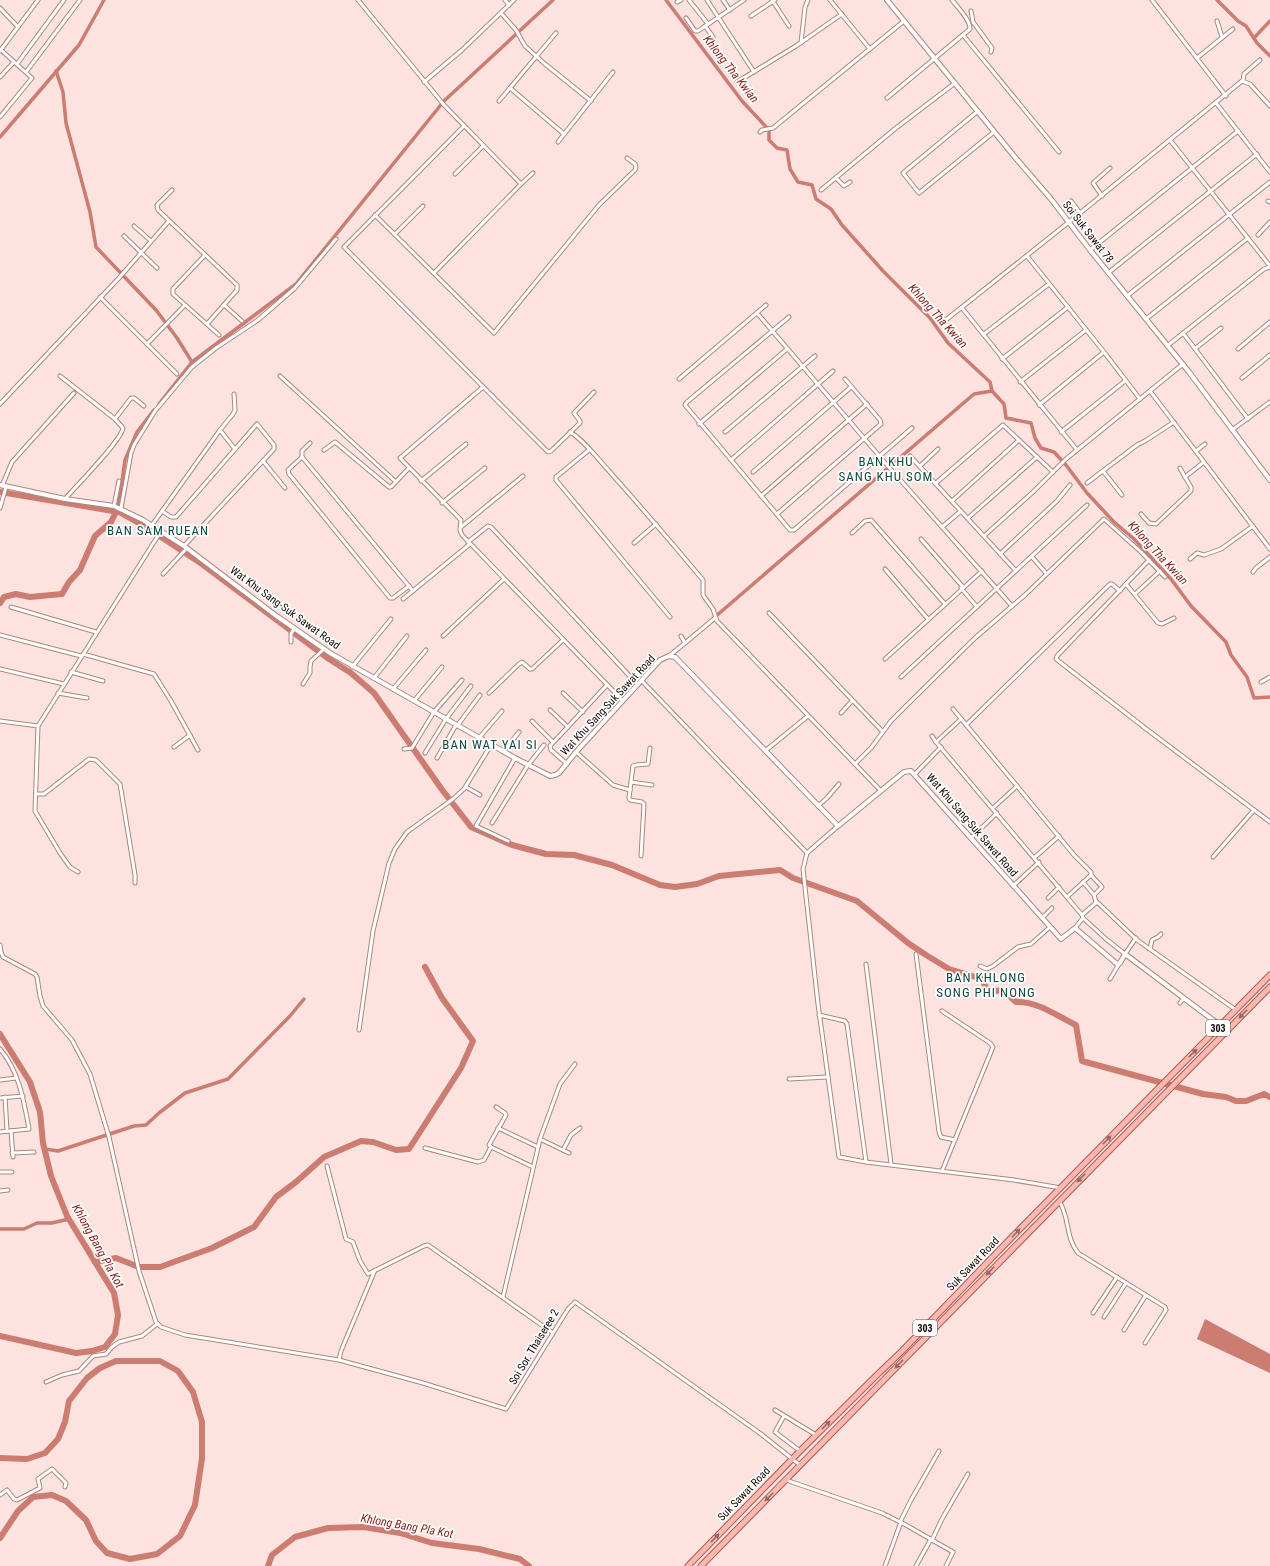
<svg xmlns="http://www.w3.org/2000/svg" width="1270" height="1566" viewBox="0 0 1270 1566" font-family="'Roboto Condensed',sans-serif">
	<style>
		.water { fill: #cc7c71 }
		.lines { fill: none; stroke-linecap: round; stroke-linejoin: round }
		.canal { stroke: #cc7c71; stroke-width: 3.5 }
		.river { stroke: #cc7c71; stroke-width: 6 }
		.minor-casing { stroke: #ab8680; stroke-width: 5 }
		.tertiary-casing { stroke: #ab8680; stroke-width: 6 }
		.primary-casing { stroke: #ab5c52; stroke-width: 7 }
		.minor { stroke: #fff; stroke-width: 3 }
		.tertiary { stroke: #fff; stroke-width: 4 }
		.primary { stroke: #feb8b0; stroke-width: 5 }
		.oneway { fill: #956964 }
		.labels { text-anchor: middle; dominant-baseline: central; stroke-width: 3.5; stroke-linejoin: round; paint-order: stroke }
		.shield { fill: #fff; stroke: #5a5251; stroke-width: 1 }
		.shield-label { font-size: 10px; font-weight: bold; fill: #140806 }
		.street-label { font-size: 11px; fill: #140806; stroke: #fff }
		.water-label { font-size: 12px; font-style: italic; fill: #85251e; stroke: #fff }
		.quarter-label { font-size: 13px; letter-spacing: 1px; fill: #104a41; stroke: #fff }
	</style>
	<rect width="100%" height="100%" fill="#fce3df"/>
	<polygon class="water" points="1205,1319 1270,1354 1270,1373 1197,1339"/>
	<g class="lines">
		<g class="canal">
			<polyline points="666,0 742,101 769,130 769,140 777,148 787,150 790,169 798,182 812,185 816,199 831,209 842,225 883,271 930,318 948,343 990,382 992,391 1004,404 1006,418 1031,423 1035,438 1041,448 1054,452 1066,465 1087,493 1114,522 1134,539 1171,579 1191,606 1226,642 1231,655 1247,677 1254,698 1270,697"/>
			<polyline points="1217,0 1238,21 1246,26 1257,43 1270,56"/>
			<polyline points="1254,38 1270,21"/>
			<polyline points="56,71 63,92 66,123 90,212 96,247 156,310 177,338 192,362"/>
			<polyline points="0,137 79,45 104,0"/>
			<polyline points="159,404 192,362 296,284 444,101 553,0"/>
			<polyline points="116,512 120,495 125,460 137,432 154,410"/>
			<polyline points="716,616 974,394 992,391"/>
			<polyline points="45,1149 58,1151 134,1126 146,1125 159,1113 185,1093 228,1079 290,1016 304,999"/>
			<polyline points="0,1229 24,1229 37,1223 52,1223 69,1219"/>
		</g>
		<g class="river">
			<path d="M 0,492 L 119,512 L 146,527 L 202,564 L 329,659 L 351,673 L 374,693 L 443,791 L 471,827 L 512,845 L 546,854 L 574,855 L 612,865 L 660,885 L 675,887 L 697,884 L 719,876 L 780,870 L 793,878 L 857,901 L 908,943 L 926,955 L 949,969 L 982,979 L 988,992 L 1003,990 L 1016,1002 C 1038,1001 1057,1016 1076,1025 L 1082,1061 L 1203,1094 L 1226,1097 L 1236,1101 L 1246,1101 L 1264,1094 L 1270,1097"/>
			<polyline points="0,603 4,597 16,594 30,597 62,594 69,582 80,570 95,536 111,522 116,512"/>
			<polyline points="0,1034 30,1082 40,1112 43,1143 51,1176 67,1216 114,1293 118,1315 115,1334 105,1347 92,1351 76,1353 0,1336"/>
			<polyline points="95,1262 116,1258 139,1267 160,1267 212,1248 254,1227 276,1197 296,1182 324,1157 361,1141 373,1142 396,1150 409,1149 461,1068 473,1041 442,998 425,967"/>
			<polyline points="0,1458 27,1459 45,1453 58,1439 65,1422 69,1401 87,1378 100,1368 116,1361 160,1361 178,1371 193,1392 202,1422 202,1458 195,1505 180,1536 157,1554 130,1559 107,1553 96,1541 86,1520 66,1501 52,1495 33,1497 18,1511 0,1538"/>
			<polyline points="268,1566 272,1555 295,1537 328,1528 364,1527 400,1533 432,1543 479,1549 520,1559 529,1566"/>
		</g>
		<g class="minor-casing">
			<g id="minor">
				<polyline points="358,0 444,105 521,184"/>
				<polyline points="505,0 509,5"/>
				<polyline points="689,0 708,24"/>
				<polyline points="707,0 754,72"/>
				<polyline points="723,0 730,10"/>
				<polyline points="772,0 789,26"/>
				<polyline points="830,0 870,49"/>
				<polyline points="1152,0 1226,96"/>
				<polyline points="677,2 681,0"/>
				<polyline points="0,8 18,27"/>
				<polyline points="971,11 973,22 992,48 991,52"/>
				<polyline points="501,13 516,30 525,46 545,64 591,101"/>
				<polyline points="751,16 775,0"/>
				<polyline points="686,18 695,31 698,31 744,0"/>
				<polyline points="1217,21 1222,37"/>
				<polyline points="705,26 713,37"/>
				<polyline points="963,35 1059,152"/>
				<polyline points="801,43 805,7 808,0"/>
				<polyline points="0,51 38,0"/>
				<polyline points="1197,58 1233,29"/>
				<polyline points="17,64 64,0"/>
				<polyline points="26,72 80,0"/>
				<polyline points="0,77 14,62"/>
				<polyline points="1243,81 1244,74 1260,60"/>
				<polyline points="424,82 462,50 514,0"/>
				<polyline points="737,82 796,46 842,14"/>
				<polyline points="510,88 564,134"/>
				<path d="M 887,98 L 970,29 C 970,19 958,8 952,0"/>
				<polyline points="499,101 556,33"/>
				<polyline points="1216,103 1270,172"/>
				<polyline points="978,111 903,173 919,193 994,132"/>
				<polyline points="0,117 32,78 1,50"/>
				<polyline points="464,126 344,247 548,452 551,451 580,423 580,421 574,413 594,392"/>
				<polyline points="760,132 762,130 773,128 904,21"/>
				<polyline points="1170,140 1270,266"/>
				<polyline points="558,142 613,72"/>
				<polyline points="455,174 483,146"/>
				<polyline points="836,178 844,186 850,182"/>
				<polyline points="172,190 157,205 158,210 237,285 237,290 207,324"/>
				<polyline points="821,190 896,128 955,83"/>
				<polyline points="1102,196 1093,183 1110,168"/>
				<polyline points="1071,201 1080,213"/>
				<polyline points="1268,201 1270,202"/>
				<polyline points="375,215 494,333 599,205 635,170 636,167 635,164 627,158"/>
				<polyline points="134,226 151,241"/>
				<polyline points="395,234 423,206"/>
				<polyline points="1258,235 1270,222"/>
				<polyline points="124,236 157,268"/>
				<polyline points="1090,250 1238,131"/>
				<polyline points="205,255 173,289 173,294 219,335"/>
				<polyline points="1027,256 1104,352 1140,399"/>
				<polyline points="434,273 521,184 533,173"/>
				<polyline points="1108,273 1257,154"/>
				<polyline points="1127,296 1270,182"/>
				<polyline points="100,297 177,374"/>
				<polyline points="224,305 242,321"/>
				<polyline points="962,308 1077,450"/>
				<polyline points="757,313 887,465 1012,606"/>
				<polyline points="789,317 687,402 685,405 790,530 794,530 912,428"/>
				<polyline points="947,319 1069,222 1242,81 1250,84 1270,106"/>
				<polyline points="1146,319 1248,238"/>
				<polyline points="1183,333 1248,419"/>
				<polyline points="984,334 1049,284"/>
				<polyline points="147,344 185,305"/>
				<polyline points="1167,346 1264,269 1270,267"/>
				<polyline points="1196,348 1221,328"/>
				<polyline points="1238,349 1270,322"/>
				<polyline points="1002,359 1068,307"/>
				<path d="M 60,376 L 115,419 L 123,428 C 122,440 75,487 65,499"/>
				<polyline points="280,376 396,482"/>
				<polyline points="1242,378 1270,355"/>
				<polyline points="679,379 766,305"/>
				<polyline points="1020,382 1086,330"/>
				<polyline points="483,387 400,458 461,520 460,530 462,535 623,701"/>
				<polyline points="1150,391 1270,549"/>
				<polyline points="0,404 119,278 169,221"/>
				<polyline points="1039,405 1104,352"/>
				<polyline points="115,419 131,398 134,398 144,406"/>
				<polyline points="699,424 787,349"/>
				<polyline points="220,430 234,448"/>
				<polyline points="1232,430 1270,402"/>
				<path d="M 570,432 C 585,441 597,458 609,471 C 641,507 672,543 703,580 L 703,595 L 713,609 L 717,621 L 881,791"/>
				<polyline points="725,432 815,356"/>
				<polyline points="1061,432 1125,381"/>
				<polyline points="310,443 302,451 302,457 413,591"/>
				<polyline points="324,450 335,442 389,487 391,487 409,468"/>
				<polyline points="589,450 556,477 556,480 670,617"/>
				<polyline points="1196,451 1205,444"/>
				<polyline points="910,456 1016,571"/>
				<polyline points="302,457 288,470 289,474 390,598 393,598 409,586"/>
				<polyline points="731,460 833,371"/>
				<polyline points="263,461 285,488"/>
				<polyline points="920,466 938,449"/>
				<polyline points="1180,468 1185,477"/>
				<polyline points="1103,471 1122,495"/>
				<polyline points="753,472 851,387"/>
				<polyline points="421,481 466,444"/>
				<polyline points="936,483 1003,425 1053,472"/>
				<polyline points="1087,483 1137,445 1145,441 1174,422"/>
				<polyline points="2,486 12,462 74,393"/>
				<polyline points="761,496 867,404"/>
				<polyline points="952,501 1019,440"/>
				<polyline points="442,503 485,468"/>
				<polyline points="114,506 119,481"/>
				<polyline points="0,508 6,487"/>
				<polyline points="121,508 131,453 134,445 155,411 192,367 216,348 258,320 295,288 336,239"/>
				<polyline points="162,511 171,517 176,517 257,424 274,445 274,449 184,546"/>
				<polyline points="777,514 881,424 880,420 845,379"/>
				<polyline points="1141,514 1149,523 1156,524 1191,491 1191,487 1185,477 1204,462"/>
				<polyline points="968,518 1037,457"/>
				<polyline points="152,525 220,430 233,414 235,410 234,394"/>
				<polyline points="461,527 523,476"/>
				<polyline points="942,527 961,511"/>
				<polyline points="852,533 865,521 871,520 945,604"/>
				<polyline points="984,536 1033,492 1066,459 1183,364"/>
				<polyline points="921,539 963,587"/>
				<polyline points="468,542 488,526 491,527 638,685"/>
				<polyline points="634,543 656,524"/>
				<polyline points="1000,554 1057,501 1070,485"/>
				<polyline points="1032,557 1046,573"/>
				<polyline points="1190,559 1197,553 1204,555 1221,549 1253,526"/>
				<polyline points="1149,560 1057,656 1056,659 1145,728 1270,822"/>
				<polyline points="885,569 928,619"/>
				<polyline points="1253,572 1256,568 1270,557"/>
				<polyline points="163,574 187,548"/>
				<polyline points="1126,584 1158,623 1162,624 1174,618"/>
				<polyline points="961,588 977,607"/>
				<polyline points="1135,594 1160,571"/>
				<polyline points="403,599 470,544"/>
				<polyline points="11,607 96,632"/>
				<polyline points="769,613 883,732"/>
				<polyline points="0,635 81,656"/>
				<polyline points="443,636 504,579"/>
				<polyline points="291,642 291,634 294,629"/>
				<polyline points="685,643 715,618"/>
				<polyline points="83,654 154,674 171,701 198,750"/>
				<polyline points="669,656 685,643 681,636"/>
				<polyline points="885,659 982,571"/>
				<polyline points="352,667 391,619"/>
				<polyline points="0,669 64,684"/>
				<polyline points="71,672 103,681"/>
				<polyline points="901,677 1087,505"/>
				<polyline points="374,678 407,636"/>
				<polyline points="642,681 807,853"/>
				<polyline points="1261,682 1270,677"/>
				<polyline points="303,684 310,673 310,667 311,661 324,649"/>
				<polyline points="393,689 426,650"/>
				<polyline points="58,693 87,698"/>
				<polyline points="489,693 519,664 522,662 530,669 532,669 563,640"/>
				<polyline points="563,693 583,712"/>
				<polyline points="414,701 442,667"/>
				<polyline points="953,709 1017,786"/>
				<polyline points="550,710 568,727"/>
				<polyline points="841,713 852,701"/>
				<polyline points="961,719 936,742 1082,915 1083,918 1106,939 1125,954 1136,938"/>
				<polyline points="0,721 38,726 161,531"/>
				<polyline points="532,721 553,742"/>
				<polyline points="966,725 1110,584 1112,584 1120,591"/>
				<polyline points="38,726 35,811 60,853 70,867 78,872"/>
				<polyline points="457,726 480,695"/>
				<polyline points="932,736 936,742"/>
				<polyline points="479,738 502,711"/>
				<polyline points="174,747 190,735"/>
				<polyline points="404,749 412,748 434,712 462,680"/>
				<polyline points="765,751 808,716"/>
				<polyline points="503,752 519,732"/>
				<polyline points="576,752 613,785 630,790"/>
				<polyline points="425,753 446,719 471,686"/>
				<polyline points="437,758 456,725"/>
				<polyline points="567,764 551,750 550,746 607,685"/>
				<polyline points="855,764 871,748 891,721 907,705 975,638 1025,595 1104,519 1141,552 1165,577"/>
				<polyline points="915,774 941,747"/>
				<polyline points="631,782 652,785"/>
				<polyline points="466,787 480,795"/>
				<polyline points="36,794 44,794 89,759 96,760 120,784 135,875 135,883"/>
				<polyline points="818,806 827,798 839,784"/>
				<polyline points="993,808 1017,786 1074,855 1091,872 1091,875 1067,897"/>
				<polyline points="492,823 528,765 544,745"/>
				<polyline points="838,826 807,853 803,869 818,1004 839,1157 866,1162 1014,1180 1061,1188"/>
				<polyline points="971,838 997,813"/>
				<polyline points="508,841 476,826 515,758"/>
				<polyline points="641,856 644,804 642,802 630,800 629,798 633,766 636,765 648,764 650,748"/>
				<polyline points="1035,857 1059,836"/>
				<polyline points="1213,857 1254,810"/>
				<polyline points="1091,875 1102,887 1094,895"/>
				<polyline points="1083,882 1094,895 1096,902"/>
				<polyline points="1013,886 1039,862"/>
				<polyline points="1048,898 1059,887"/>
				<polyline points="1082,915 1097,902 1137,940 1236,1010"/>
				<polyline points="1042,918 1052,908"/>
				<polyline points="1075,928 1083,918"/>
				<polyline points="0,945 1,952 3,957 35,974 37,977 40,996 43,1006 72,1040 90,1074 109,1137 139,1271 156,1322 161,1327 185,1335 339,1360 423,1383 506,1409 568,1309 575,1302 761,1434 800,1465"/>
				<polyline points="1150,949 1152,940 1158,937 1161,934"/>
				<polyline points="916,954 939,1132 941,1137 955,1140"/>
				<polyline points="866,964 891,1164"/>
				<polyline points="980,966 987,969 993,966 1018,947 1031,944 1050,927"/>
				<polyline points="1110,979 1119,964"/>
				<polyline points="1180,1003 1184,998"/>
				<polyline points="819,1015 845,1021 847,1024 866,1162"/>
				<polyline points="359,1030 373,931 389,863 395,849 407,832 453,799 464,789 491,745"/>
				<path d="M 0,1049 C 19,1071 24,1101 29,1129 L 0,1132"/>
				<polyline points="789,1079 828,1077"/>
				<polyline points="0,1080 16,1078"/>
				<polyline points="5,1097 7,1131"/>
				<polyline points="0,1098 23,1096"/>
				<polyline points="496,1107 505,1113 506,1115 489,1145 491,1147 533,1167"/>
				<polyline points="498,1128 538,1147"/>
				<polyline points="11,1131 13,1157"/>
				<polyline points="540,1139 569,1153"/>
				<polyline points="425,1148 478,1162 484,1160 491,1147"/>
				<polyline points="563,1150 571,1135 580,1128"/>
				<polyline points="12,1153 34,1152"/>
				<polyline points="327,1166 346,1239 353,1242 360,1261 368,1274 424,1246 428,1245 553,1333"/>
				<polyline points="942,1171 993,1047 990,1043 942,1011"/>
				<polyline points="0,1172 12,1172"/>
				<polyline points="0,1191 8,1190"/>
				<path d="M 1059,1201 C 1070,1217 1065,1237 1078,1253 L 1165,1307 L 1166,1310 L 1145,1343"/>
				<polyline points="503,1297 540,1139 560,1084 575,1064"/>
				<polyline points="1093,1313 1117,1277"/>
				<polyline points="1104,1317 1126,1283"/>
				<polyline points="1124,1330 1146,1295"/>
				<polyline points="339,1360 341,1351 375,1270"/>
				<polyline points="46,1382 62,1375 79,1371 93,1356 106,1354 112,1347 119,1342 142,1336 157,1324"/>
				<polyline points="775,1410 816,1435"/>
				<polyline points="784,1416 775,1432 800,1451"/>
				<polyline points="786,1480 882,1513 906,1525 953,1552 946,1566"/>
				<polyline points="0,1495 7,1490 14,1499 17,1500 40,1488 38,1479 52,1469 66,1483 65,1487"/>
				<polyline points="900,1522 911,1500 939,1451"/>
				<polyline points="932,1540 942,1519 968,1474"/>
				<polyline points="885,1566 901,1522"/>
				<polyline points="916,1566 931,1539"/>
			</g>
		</g>
		<g class="tertiary-casing">
			<g id="tertiary">
				<polyline points="887,0 1014,156 1051,199 1090,250 1189,372 1270,480"/>
				<polyline points="0,485 65,499 114,506 143,520 184,546 275,615 330,653 515,758 550,776 555,775 559,773 576,752 660,660 669,656 675,657 838,826 904,772 911,771 1061,939 1075,928 1117,964 1120,963 1125,954 1221,1026"/>
			</g>
		</g>
		<g class="primary-casing">
			<g id="primary">
				<polyline points="688,1566 800,1451 879,1373 902,1351 1012,1237 1270,975"/>
				<polyline points="701,1566 1270,987"/>
			</g>
		</g>
		<use href="#minor" class="minor"/>
		<use href="#tertiary" class="tertiary"/>
		<use href="#primary" class="primary"/>
	</g>
	<defs><path id="oneway-solid" d="M-6-.8H1V-3.2L6.5 0L1 3.2V.8H-6Z"/></defs>
	<g class="oneway">
		<use href="#oneway-solid" transform="translate(1243 1014) rotate(134)"/>
		<use href="#oneway-solid" transform="translate(1193 1053) rotate(-45)"/>
		<use href="#oneway-solid" transform="translate(1107 1140) rotate(-46)"/>
		<use href="#oneway-solid" transform="translate(1081 1178) rotate(135)"/>
		<use href="#oneway-solid" transform="translate(1016 1233) rotate(-46)"/>
		<use href="#oneway-solid" transform="translate(990 1271) rotate(134)"/>
		<use href="#oneway-solid" transform="translate(899 1364) rotate(134)"/>
		<use href="#oneway-solid" transform="translate(826 1425) rotate(-45)"/>
		<use href="#oneway-solid" transform="translate(769 1497) rotate(135)"/>
		<use href="#oneway-solid" transform="translate(715 1538) rotate(-46)"/>
	</g>
	<g class="labels">
		<g class="shield">
			<rect x="1206" y="1020" width="24" height="16" rx="3"/>
			<rect x="913" y="1320" width="24" height="16" rx="3"/>
		</g>
		<g class="shield-label">
			<text x="1218" y="1028">303</text>
			<text x="925" y="1328">303</text>
		</g>
		<g class="street-label">
			<text transform="translate(1088 232) rotate(52)">Soi Suk Sawat 78</text>
			<text transform="translate(285 608) rotate(36)">Wat Khu Sang-Suk Sawat Road</text>
			<text transform="translate(608 705) rotate(-47)">Wat Khu Sang-Suk Sawat Road</text>
			<text transform="translate(972 825) rotate(49)">Wat Khu Sang-Suk Sawat Road</text>
			<text transform="translate(973 1264) rotate(-46)">Suk Sawat Road</text>
			<text transform="translate(534 1347) rotate(-59)">Soi Sor. Thaiseree 2</text>
			<text transform="translate(744 1494) rotate(-46)">Suk Sawat Road</text>
		</g>
		<g class="water-label">
			<text transform="translate(731 69) rotate(52)">Khlong Tha Kwian</text>
			<text transform="translate(938 316) rotate(48)">Khlong Tha Kwian</text>
			<text transform="translate(1158 553) rotate(47)">Khlong Tha Kwian</text>
			<text transform="translate(98 1246) rotate(61)">Khlong Bang Pla Kot</text>
			<text transform="translate(407 1526) rotate(10)">Khlong Bang Pla Kot</text>
		</g>
		<g class="quarter-label">
			<text x="886" y="461">BAN KHU<tspan x="886" dy="15">SANG KHU SOM</tspan></text>
			<text x="158" y="530">BAN SAM RUEAN</text>
			<text x="490" y="744">BAN WAT YAI SI</text>
			<text x="986" y="977">BAN KHLONG<tspan x="986" dy="15">SONG PHI NONG</tspan></text>
		</g>
	</g>
</svg>
